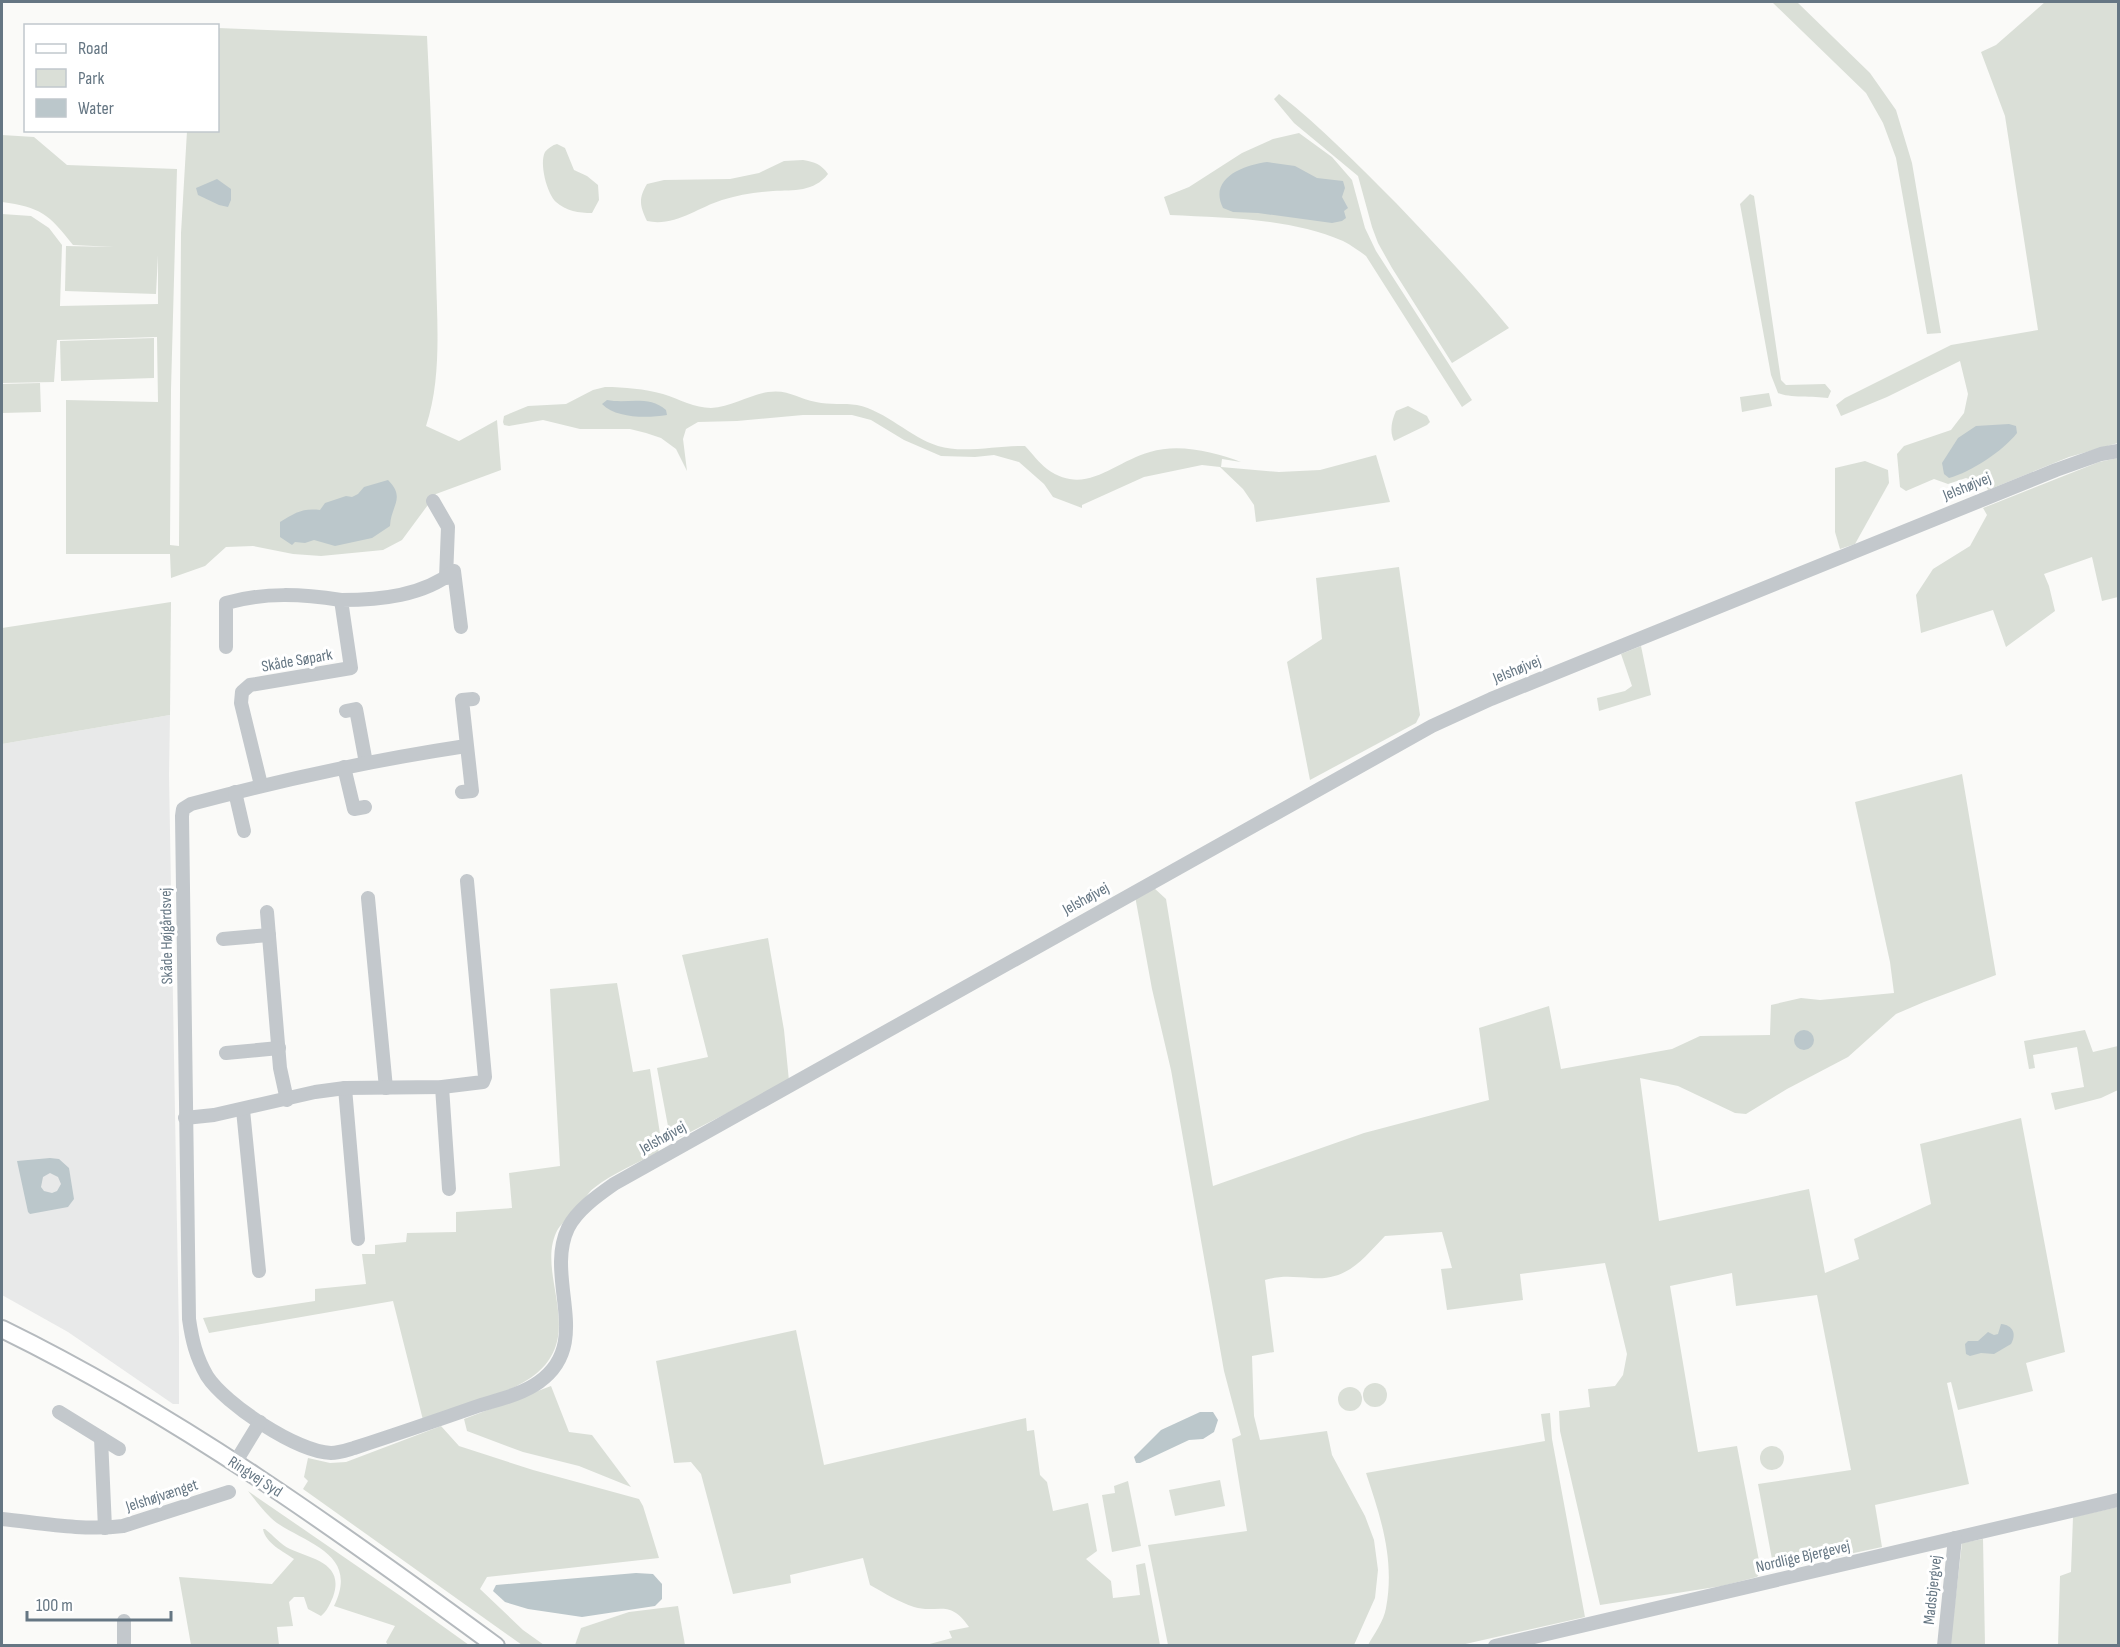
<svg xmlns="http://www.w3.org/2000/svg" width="2120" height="1647" viewBox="0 0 2120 1647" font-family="'Sofia Sans Condensed',sans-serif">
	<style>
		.built { fill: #e8e9e9 }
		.green { fill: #dadfd7 }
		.water { fill: #bbc7cb; fill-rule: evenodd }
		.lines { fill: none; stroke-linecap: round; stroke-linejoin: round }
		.major-casing { stroke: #b5babe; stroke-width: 20 }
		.minor { stroke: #c3c8cc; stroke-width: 14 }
		.major { stroke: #fff; stroke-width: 16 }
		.labels { text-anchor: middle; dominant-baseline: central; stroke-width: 6; stroke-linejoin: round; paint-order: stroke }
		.street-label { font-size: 16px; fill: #657683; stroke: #fff }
	</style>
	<rect width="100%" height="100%" fill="#fafaf8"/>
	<polygon class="built" points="170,715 169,775 179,1338 179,1404 173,1404 68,1332 2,1295 2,744"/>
	<g class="green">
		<polygon points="1772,2 1797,2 1870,73 1896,110 1912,163 1941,333 1927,334 1896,158 1883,123 1866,93"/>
		<polygon points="2045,2 2118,2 2118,443 2069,457 1988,490 1983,479 1975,481 1966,478 1948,484 1934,479 1906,491 1900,487 1897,454 1904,446 1951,430 1964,413 1968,394 1960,361 1887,397 1841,416 1836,405 1845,398 1951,345 2038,330 2005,116 1981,52 1996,45"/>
		<path d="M 218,28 L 427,36 C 431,115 434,193 436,272 C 437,323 442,378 426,426 L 459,441 L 497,420 L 501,470 L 436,494 L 402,540 L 383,550 L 321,556 L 293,554 L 253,546 L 226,547 L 205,566 L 171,578 L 170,554 L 66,554 L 66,400 L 158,402 L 157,337 L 57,340 L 54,382 L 2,383 L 2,214 L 31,216 L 49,228 L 62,245 L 60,306 L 158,304 L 158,255 L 156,294 L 65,291 L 66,246 L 114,247 L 73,245 C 49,214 40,207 2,202 L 2,135 L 34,137 L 67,165 L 177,169 L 171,390 L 170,545 L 179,546 L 181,233 L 187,131 L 218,130 Z"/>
		<path d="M 1279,94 C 1321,127 1358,165 1396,203 C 1435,244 1473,284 1509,328 L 1452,363 L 1392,268 L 1378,243 L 1372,227 L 1358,176 L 1294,123 L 1274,99 Z"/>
		<path d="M 1299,133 L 1332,157 L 1352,180 L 1365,228 L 1376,251 L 1472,400 L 1462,407 L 1366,256 C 1359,251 1351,245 1343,241 C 1289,218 1227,218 1170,215 L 1164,197 L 1189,187 L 1242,153 L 1273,139 Z"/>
		<path d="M 557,144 L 565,148 L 574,170 L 587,176 L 598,185 L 599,200 L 592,213 C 579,213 566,211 556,202 C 547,194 539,163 545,152 C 548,148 553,145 557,144 Z"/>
		<path d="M 803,160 C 815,162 821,164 828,174 C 814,192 794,190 773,191 C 756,192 738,195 722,200 C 697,208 674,227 647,221 C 640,206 638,199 647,184 L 664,180 L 730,179 L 759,173 L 784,161 Z"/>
		<path d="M 1750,194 L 1754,196 L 1781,380 L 1786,385 L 1825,384 L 1831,391 L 1828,398 C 1814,396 1789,398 1778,393 L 1771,375 L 1740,204 Z"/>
		<polygon points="154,338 154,378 61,381 60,341"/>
		<polygon points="40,383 41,412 2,413 2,384"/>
		<path d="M 605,387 C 625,387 644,389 663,394 C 679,399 695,408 711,408 C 731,407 749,395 768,392 C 789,389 798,399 816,402 C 830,405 844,403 857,405 C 886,411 910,437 938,446 C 963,454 999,445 1025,446 C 1032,453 1039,463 1047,469 C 1086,497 1113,462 1150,452 C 1179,443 1214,452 1241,462 L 1222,459 L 1221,467 L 1279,472 L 1320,470 L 1376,455 L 1390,502 L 1256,522 L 1254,505 L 1243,489 L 1220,467 L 1202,465 L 1144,477 L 1082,505 L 1082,508 L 1053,497 L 1044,484 L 1019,462 L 994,455 L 975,457 L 941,456 L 904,440 L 871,420 L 852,415 L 803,415 L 737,421 L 698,422 L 686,429 L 683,439 L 687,471 L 676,449 L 661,438 L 646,433 L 630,429 L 580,429 L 543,420 L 509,426 L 504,425 L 503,422 L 504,416 L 528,406 L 566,404 L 593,390 Z"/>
		<polygon points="1769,393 1772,406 1742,412 1740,397"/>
		<path d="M 1408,406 L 1427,416 L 1430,422 L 1427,425 L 1394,441 C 1389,431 1392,420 1396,411 Z"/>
		<polygon points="2118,458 2118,597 2102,601 2092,557 2044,574 2049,586 2055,611 2006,647 1993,610 1921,633 1916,595 1933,569 1970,546 1987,515 1983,508 2099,462"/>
		<polygon points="1865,461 1888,470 1889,483 1855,544 1840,549 1835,532 1835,468"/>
		<polygon points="1399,567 1420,715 1416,723 1310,780 1287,662 1322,639 1316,578"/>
		<polygon points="171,602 170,715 2,744 2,628"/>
		<polygon points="1641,646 1651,695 1599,711 1597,698 1625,691 1632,686 1621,654"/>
		<path d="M 1962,774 L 1996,975 L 1924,1002 L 1896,1014 L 1848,1057 L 1787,1089 L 1746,1114 L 1735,1113 L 1678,1086 L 1640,1078 L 1659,1221 L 1809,1189 L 1825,1273 L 1859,1259 L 1854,1239 L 1931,1204 L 1920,1144 L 2021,1118 L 2065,1352 L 2026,1363 L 2033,1391 L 1958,1410 L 1951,1382 L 1947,1383 L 1969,1484 L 1875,1505 L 1882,1547 L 1774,1570 L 1758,1484 L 1851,1470 L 1817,1295 L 1736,1306 L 1732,1273 L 1670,1286 L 1698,1452 L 1737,1446 L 1761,1571 L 1757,1577 L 1722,1586 L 1600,1605 L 1560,1431 L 1559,1411 L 1590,1407 L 1588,1389 L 1615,1386 L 1623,1375 L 1627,1354 L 1605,1263 L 1520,1274 L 1523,1300 L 1447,1310 L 1441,1269 L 1452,1268 L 1442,1232 L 1385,1236 C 1362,1260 1347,1281 1311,1278 C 1295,1277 1281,1275 1265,1280 L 1274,1352 L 1252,1356 L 1254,1416 L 1260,1440 L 1327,1431 L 1332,1455 L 1365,1516 L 1374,1540 L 1378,1570 L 1375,1598 L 1354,1645 L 1168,1645 L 1148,1545 L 1247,1531 L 1232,1439 L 1241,1435 L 1224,1371 L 1171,1070 L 1152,989 L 1135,896 L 1153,887 L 1166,899 L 1213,1186 L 1364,1133 L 1489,1100 L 1479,1028 L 1549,1006 L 1561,1069 L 1672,1049 L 1700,1036 L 1770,1035 L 1771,1005 L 1801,998 L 1820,1000 L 1894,993 L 1890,962 L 1855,802 Z"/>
		<polygon points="768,938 784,1030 789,1081 671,1142 657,1068 708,1057 682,955"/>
		<path d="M 617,983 L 633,1072 L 650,1069 L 661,1140 L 658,1152 C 638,1163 613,1173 594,1188 C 587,1193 583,1203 578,1209 C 572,1216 563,1221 558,1229 C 534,1271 586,1332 537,1373 C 511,1395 456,1408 423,1420 L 393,1301 L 209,1333 L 203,1318 L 315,1301 L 315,1289 L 366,1284 L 362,1254 L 375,1254 L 375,1245 L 406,1242 L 407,1233 L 456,1232 L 456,1212 L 512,1208 L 509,1173 L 560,1166 L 550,989 Z"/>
		<polygon points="2085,1030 2093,1052 2118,1046 2118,1090 2101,1098 2055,1110 2051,1093 2084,1087 2077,1047 2033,1055 2035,1068 2029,1069 2024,1041"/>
		<path d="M 796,1330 L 824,1465 L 1026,1418 L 1027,1431 L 1034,1430 L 1040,1475 L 1047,1482 L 1053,1511 L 1088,1503 L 1097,1551 L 1086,1559 L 1111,1581 L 1113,1598 L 1140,1595 L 1136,1565 L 1145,1563 L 1160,1645 L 926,1645 L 952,1638 L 949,1631 L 969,1627 C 950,1598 937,1614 914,1607 C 899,1602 884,1593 870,1585 L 863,1558 L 790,1575 L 791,1583 L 733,1594 L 701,1474 L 691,1462 L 674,1463 L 656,1361 Z"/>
		<circle cx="1375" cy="1395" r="12"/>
		<polygon points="551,1386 569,1432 592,1435 631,1487 579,1466 523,1452 467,1431 464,1419"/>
		<circle cx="1350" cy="1399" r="12"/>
		<path d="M 1550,1413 L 1552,1439 L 1585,1617 L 1461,1645 L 1368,1645 C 1374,1634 1384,1621 1386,1608 C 1395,1560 1381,1518 1366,1473 L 1545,1441 L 1541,1414 Z"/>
		<polygon points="441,1426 459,1446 533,1470 639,1499 643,1506 659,1558 487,1577 480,1589 523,1630 544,1645 522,1645 303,1489 308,1481 304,1477 308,1458 330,1463 346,1462"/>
		<circle cx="1772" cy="1458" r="12"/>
		<polygon points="1220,1480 1225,1506 1175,1516 1169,1490"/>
		<polygon points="1128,1481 1141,1546 1112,1552 1102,1495 1115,1493 1114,1486"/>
		<path d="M 248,1491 L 402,1597 L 469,1645 L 388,1645 L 386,1642 L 395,1626 L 334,1606 C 359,1555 310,1545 277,1523 C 266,1515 257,1502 248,1491 Z"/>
		<polygon points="2118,1507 2118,1645 2058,1646 2060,1576 2071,1572 2073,1517"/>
		<path d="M 263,1529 L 265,1529 C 273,1535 281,1545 290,1549 C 312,1559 345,1563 333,1597 C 330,1604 327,1611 321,1616 L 308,1609 L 304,1597 L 294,1597 L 289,1602 L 293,1626 L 277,1627 L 279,1645 L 191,1645 L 179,1577 L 272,1584 L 294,1559 C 284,1552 265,1543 263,1529 Z"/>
		<polygon points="1983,1539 1985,1645 1950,1646 1962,1543"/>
		<polygon points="678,1606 685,1645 575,1645 581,1628 629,1612"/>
	</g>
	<g class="water">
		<path d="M 1267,162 L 1295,166 L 1317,178 L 1343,181 L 1345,188 L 1342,197 L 1348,208 L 1344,211 L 1346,218 L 1342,221 L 1332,223 L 1258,213 L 1233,212 L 1223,208 C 1208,178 1244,165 1267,162 Z"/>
		<polygon points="217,179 231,189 231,200 228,207 219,205 198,195 196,188"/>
		<path d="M 607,400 C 627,404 649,395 666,410 L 667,415 C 648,418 617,419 602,404 Z"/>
		<path d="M 2009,424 L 2016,426 L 2017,433 C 2003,451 1971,472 1949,478 L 1944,474 L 1942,463 L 1958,438 L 1976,426 Z"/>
		<path d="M 388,480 C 406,498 391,505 390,526 L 372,538 L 335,546 L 314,540 L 305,543 L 295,542 L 292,545 L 280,537 L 280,522 C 295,513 302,508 320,510 L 325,503 L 346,496 L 352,497 L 358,494 L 364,487 Z"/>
		<circle cx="1804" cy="1040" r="10"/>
		<path d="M 50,1158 L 59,1159 L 69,1168 L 74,1199 L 68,1207 L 30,1214 L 28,1212 L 17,1161 ZM 50,1173 L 58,1177 L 61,1184 L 57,1191 L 52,1193 L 44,1191 L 41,1187 L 43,1177 Z"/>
		<path d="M 2001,1324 C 2013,1325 2017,1334 2011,1344 L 1994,1354 L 1981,1353 L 1970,1356 L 1966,1354 L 1965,1344 L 1968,1341 L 1978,1341 L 1988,1332 L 1994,1335 L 1998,1334 Z"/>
		<polygon points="1200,1412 1213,1412 1218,1420 1214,1432 1203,1439 1189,1440 1140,1463 1136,1463 1134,1457 1161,1430"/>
		<polygon points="636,1573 653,1574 662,1584 662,1599 655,1606 582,1617 528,1609 505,1602 493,1591 496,1585"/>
	</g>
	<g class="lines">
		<g class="major-casing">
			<path id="major" d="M 2,1329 C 178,1415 338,1530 496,1646"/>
		</g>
		<g class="minor">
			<polyline points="433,501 448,527 446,578"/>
			<path d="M 226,647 L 226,603 C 265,592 302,594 341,600"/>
			<polyline points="346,711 356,709 366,763"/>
			<path d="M 466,746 C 373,760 281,780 191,804 L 183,809 L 182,816 L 189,1319 C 192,1340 196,1357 207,1376 C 225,1404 297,1452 331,1453 C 338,1453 347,1450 354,1448 C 394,1435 435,1421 475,1407 C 496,1400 521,1395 539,1382 C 594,1343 544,1279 568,1228 C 577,1210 597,1196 614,1184 L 1432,726 L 1491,699 L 2056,470 L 2101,454 L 2118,451"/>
			<polyline points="344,767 354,809 365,807"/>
			<path d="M 261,785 L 241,703 L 242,692 L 250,685 L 351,668 L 341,600 C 380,600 423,596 454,571 L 461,627"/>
			<polyline points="235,792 244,831"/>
			<polyline points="462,792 472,791 462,700 473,699"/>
			<polyline points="368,898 386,1088"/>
			<polyline points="267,912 280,1068 287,1100"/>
			<polyline points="223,939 269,935"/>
			<polyline points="226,1053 279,1048"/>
			<polyline points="442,1087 449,1189"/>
			<polyline points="345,1088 358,1239"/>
			<polyline points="243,1110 259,1271"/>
			<polyline points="185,1118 214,1115 315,1092 345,1088 442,1087 483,1082 485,1077 467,881"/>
			<polyline points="59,1412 119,1449"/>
			<polyline points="101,1438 105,1528"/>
			<polyline points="235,1463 260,1422"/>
			<path d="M 2,1519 C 41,1523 83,1531 123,1526 L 229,1492"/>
			<polyline points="124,1621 124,1646"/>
			<polyline points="1495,1646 2118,1500"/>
			<polyline points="1944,1646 1955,1538"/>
		</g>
		<use href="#major" class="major"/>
	</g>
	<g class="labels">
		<g class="street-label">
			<text transform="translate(1967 487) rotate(-22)">Jelshøjvej</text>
			<text transform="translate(297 661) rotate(-10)">Skåde Søpark</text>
			<text transform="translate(1517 670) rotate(-22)">Jelshøjvej</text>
			<text transform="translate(1086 899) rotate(-29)">Jelshøjvej</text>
			<text transform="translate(167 936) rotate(-91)">Skåde Højgårdsvej</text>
			<text transform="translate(663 1138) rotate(-29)">Jelshøjvej</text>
			<text transform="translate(255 1477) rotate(33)">Ringvej Syd</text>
			<text transform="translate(162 1496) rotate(-18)">Jelshøjvænget</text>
			<text transform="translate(1803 1557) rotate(-13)">Nordlige Bjergevej</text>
			<text transform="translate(1933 1590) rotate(-84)">Madsbjergvej</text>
		</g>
	</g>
	<rect width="2120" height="1647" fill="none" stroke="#657683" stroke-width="6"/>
	<rect x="24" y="24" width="195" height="108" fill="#ffffff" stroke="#c1c8cd" stroke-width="1.5"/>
	<rect x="36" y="44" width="30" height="9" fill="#ffffff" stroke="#c1c8cd" stroke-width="1.5"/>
	<text x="78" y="54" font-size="18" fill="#657683">Road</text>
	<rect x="36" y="69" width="30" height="18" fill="#dadfd7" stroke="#c1c8cd" stroke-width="1.5"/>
	<text x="78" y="84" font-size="18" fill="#657683">Park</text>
	<rect x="36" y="99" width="30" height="18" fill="#bbc7cb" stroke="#c1c8cd" stroke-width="1.5"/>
	<text x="78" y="114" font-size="18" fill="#657683">Water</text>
	<path d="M27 1611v9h144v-9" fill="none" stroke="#657683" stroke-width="3"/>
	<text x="36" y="1611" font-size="18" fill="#657683" stroke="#ffffff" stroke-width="4.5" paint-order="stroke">100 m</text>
</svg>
